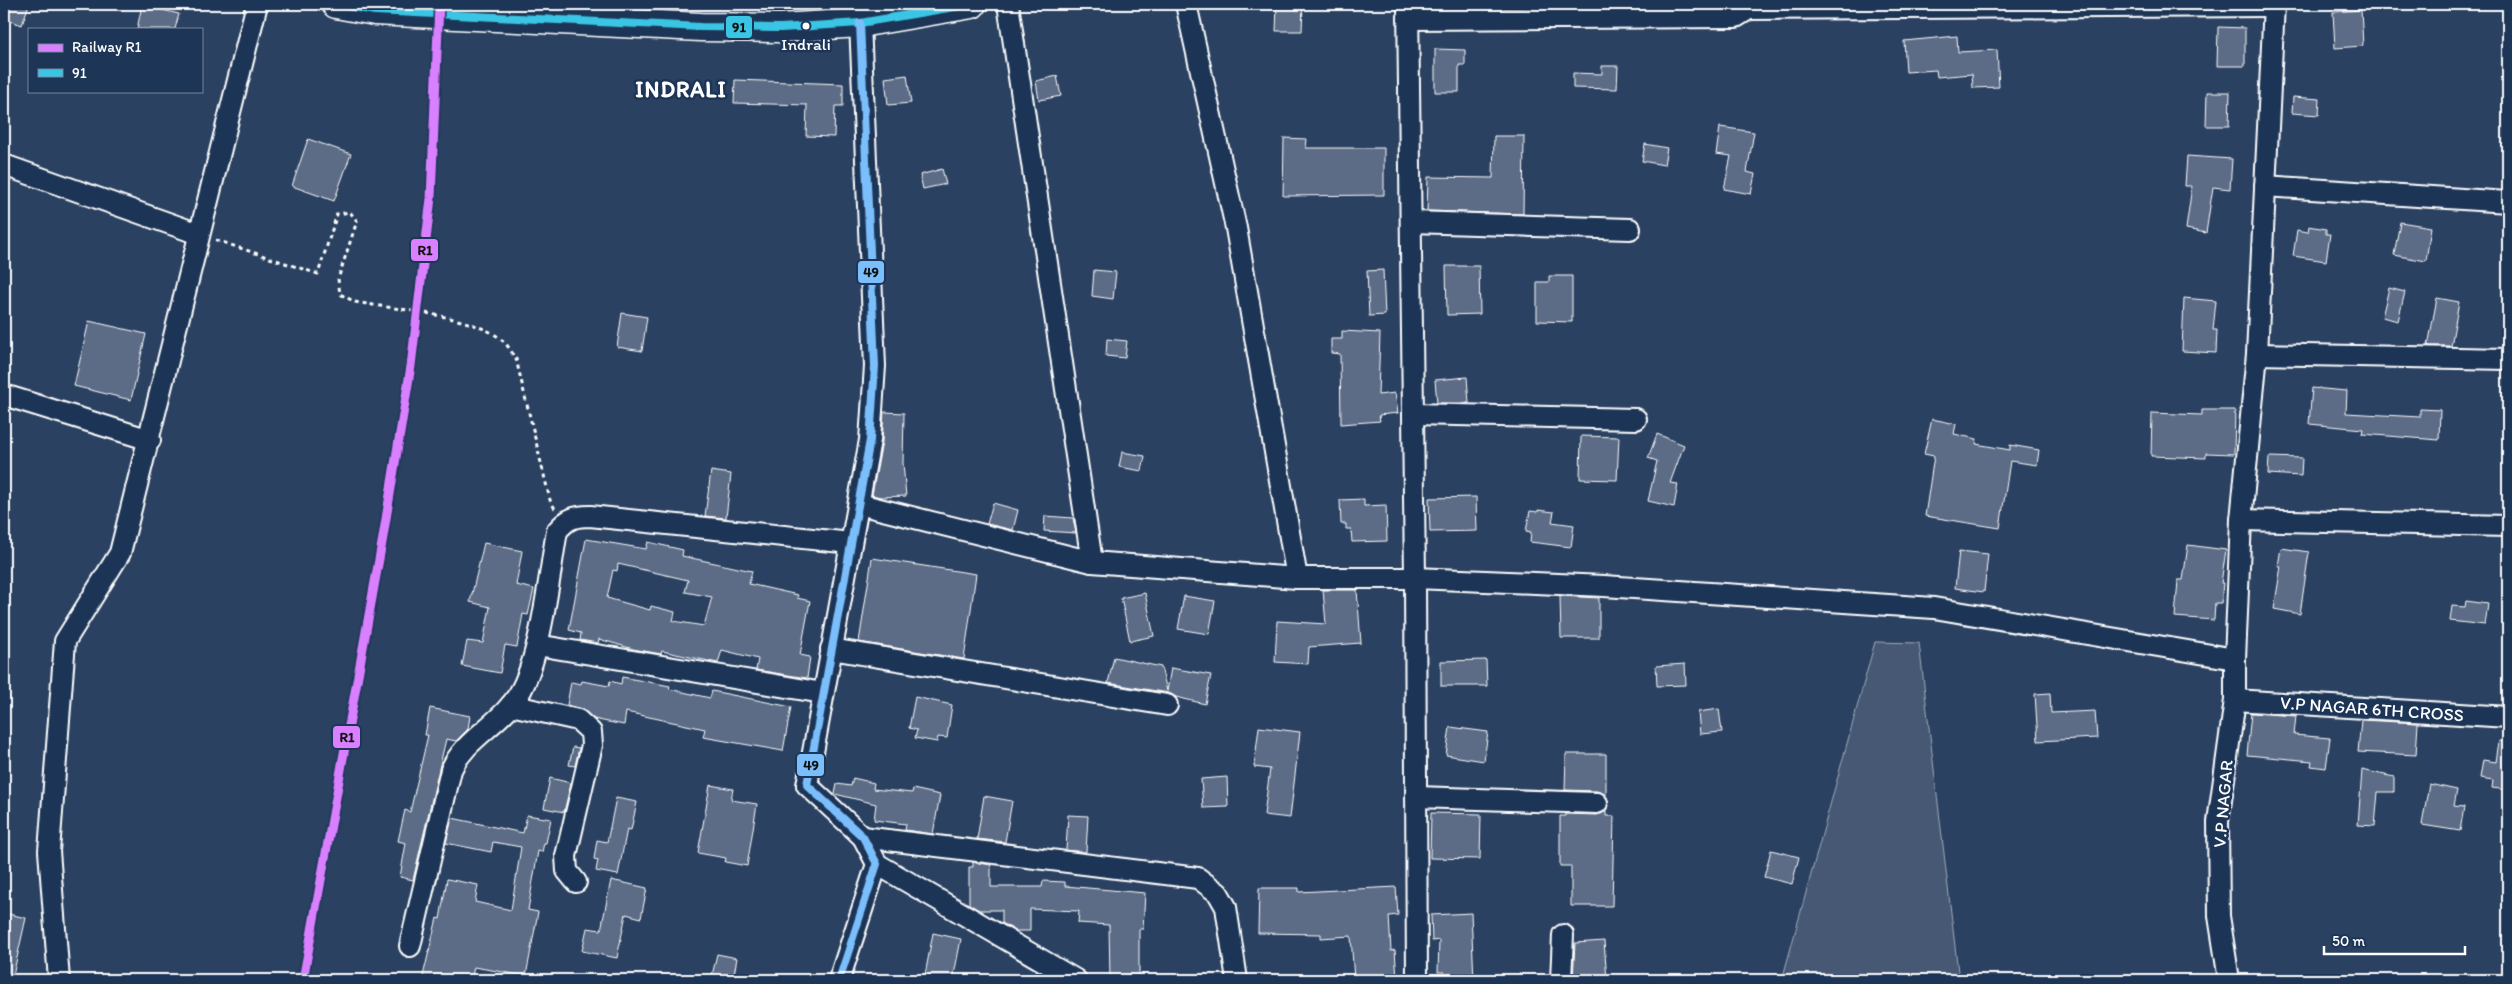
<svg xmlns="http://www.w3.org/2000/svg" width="2512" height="984" viewBox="0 0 2512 984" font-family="Itim,sans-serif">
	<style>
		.green { fill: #465975; stroke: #a2acba }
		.building { fill: #5b6c86; stroke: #fff; fill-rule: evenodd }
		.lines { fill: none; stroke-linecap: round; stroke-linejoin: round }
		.minor-casing { stroke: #fff; stroke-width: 24 }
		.highway-casing { stroke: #fff; stroke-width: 31 }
		.path { stroke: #fff; stroke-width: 3; stroke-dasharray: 4 4; stroke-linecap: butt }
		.minor { stroke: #1d3557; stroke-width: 20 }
		.highway { stroke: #1d3557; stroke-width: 28 }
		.bus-1-casing { stroke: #1d3557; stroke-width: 11 }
		.bus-2-casing { stroke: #1d3557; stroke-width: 11 }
		.bus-1 { stroke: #3ac5e4; stroke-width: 8 }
		.bus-2 { stroke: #7abffc; stroke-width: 8 }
		.rail-1-casing { stroke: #1d3557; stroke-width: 12 }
		.rail-1 { stroke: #d880ff; stroke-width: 9 }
		.bus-dot { fill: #fff; stroke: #1d3557; stroke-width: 2 }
		.labels { text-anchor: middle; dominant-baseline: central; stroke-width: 5; stroke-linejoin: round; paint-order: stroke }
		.bus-label { font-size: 17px; fill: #fff; stroke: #1d3557 }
		.street-label { font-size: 18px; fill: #fff; stroke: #1d3557 }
		.district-label { font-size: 22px; font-weight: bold; letter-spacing: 1px; fill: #fff; stroke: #1d3557 }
		.line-badge { stroke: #1d3557; stroke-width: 2 }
		.pale-badge-label { font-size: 14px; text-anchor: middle; font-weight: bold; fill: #111 }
	</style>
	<rect width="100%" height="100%" fill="#2a4161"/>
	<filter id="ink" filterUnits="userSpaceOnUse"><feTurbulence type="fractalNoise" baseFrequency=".02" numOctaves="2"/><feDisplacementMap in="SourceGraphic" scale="10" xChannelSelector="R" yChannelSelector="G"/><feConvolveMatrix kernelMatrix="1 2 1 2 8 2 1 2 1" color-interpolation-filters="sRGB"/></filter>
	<g filter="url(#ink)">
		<polygon class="green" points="1875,642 1919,643 1959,980 1782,980"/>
		<g class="building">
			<polygon points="4,4 29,4 22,25 4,19"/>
			<polygon points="1277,4 1303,4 1302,31 1276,31"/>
			<polygon points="142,5 179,14 175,29 137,29"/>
			<polygon points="2361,10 2363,46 2335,48 2333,12"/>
			<polygon points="2218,27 2245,28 2245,66 2217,66"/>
			<polygon points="1957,36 1958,52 1997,50 1999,87 1973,88 1972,74 1937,77 1936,70 1906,72 1904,41"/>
			<polygon points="1435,49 1465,50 1465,65 1459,65 1459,92 1435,92"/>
			<polygon points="1602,66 1618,66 1617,89 1573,88 1573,73 1602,74"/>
			<polygon points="907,75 911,103 888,105 885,78"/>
			<polygon points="1057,76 1061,96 1039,100 1036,81"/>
			<polygon points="735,80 843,84 843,106 835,106 834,137 806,136 807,105 734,103"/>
			<polygon points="2207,92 2230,92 2229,126 2206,126"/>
			<polygon points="2293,97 2320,99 2319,115 2292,113"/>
			<polygon points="1720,127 1754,132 1747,172 1755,174 1751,194 1724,189 1731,156 1716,154"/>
			<polygon points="1494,136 1524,136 1523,214 1427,211 1428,177 1493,178"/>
			<polygon points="1284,138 1307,139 1306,148 1384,148 1384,195 1283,196"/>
			<polygon points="308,139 351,154 334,201 292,186"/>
			<polygon points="1645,144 1667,148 1664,165 1642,161"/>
			<polygon points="2187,156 2232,159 2230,189 2213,187 2206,233 2186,229 2192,186 2185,186"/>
			<polygon points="942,169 946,184 923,189 920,175"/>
			<polygon points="2400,222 2431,227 2426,261 2394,255"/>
			<polygon points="2309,226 2326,229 2326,234 2330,234 2326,261 2293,256 2297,230 2308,232"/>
			<polygon points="1446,266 1479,266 1480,314 1447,315"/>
			<polygon points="1094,270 1116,272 1113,299 1092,296"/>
			<polygon points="1383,270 1385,315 1369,316 1367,271"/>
			<polygon points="1549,276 1572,276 1572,322 1537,321 1537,282 1549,282"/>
			<polygon points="2389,288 2405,292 2398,321 2382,317"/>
			<polygon points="2184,298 2216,301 2213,330 2217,330 2216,353 2182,351"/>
			<polygon points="2437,298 2459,302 2451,346 2428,346"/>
			<polygon points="622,313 647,317 642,351 617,347"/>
			<polygon points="89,321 146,334 131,400 74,386"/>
			<polygon points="1342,331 1380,333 1378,395 1395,393 1398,413 1379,415 1380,421 1341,424 1340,354 1331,353 1331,339 1342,339"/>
			<polygon points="1107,339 1127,341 1125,358 1106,356"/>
			<polygon points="1467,377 1469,403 1437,403 1435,380"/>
			<polygon points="2312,388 2347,391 2346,413 2420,417 2420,409 2440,410 2439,440 2362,434 2363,429 2309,424"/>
			<polygon points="2202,410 2235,410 2234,454 2206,453 2206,458 2151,456 2152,413 2202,415"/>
			<polygon points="884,412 904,413 903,463 906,496 881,497 872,495 882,442"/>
			<polygon points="1932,419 1956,424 1954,434 1977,439 1976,444 2010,450 2010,445 2039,450 2037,465 2010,461 2000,528 1925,516 1934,456 1924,454"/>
			<polygon points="1657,434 1684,445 1670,483 1678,484 1674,507 1648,501 1657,461 1648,458"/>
			<polygon points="1581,436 1619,437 1617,480 1580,479"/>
			<polygon points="1122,452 1145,456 1142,471 1119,467"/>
			<polygon points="2269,457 2302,458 2301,476 2268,474"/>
			<polygon points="711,471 731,474 726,518 705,516"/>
			<polygon points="1476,497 1477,531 1430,532 1429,498"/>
			<polygon points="1364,499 1364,506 1386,505 1387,541 1352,542 1351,529 1346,529 1346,524 1341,524 1340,500"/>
			<polygon points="993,503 1018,510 1013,530 987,524"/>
			<polygon points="1538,510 1554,512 1552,522 1574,525 1571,547 1530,542 1531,532 1526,531 1530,511 1538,512"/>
			<polygon points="1045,516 1073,518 1076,533 1044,531"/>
			<path d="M 586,539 L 646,549 L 648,542 L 683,550 L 682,556 L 752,571 L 749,584 L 798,595 L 797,598 L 810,601 L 800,655 L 810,657 L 807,678 L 756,670 L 758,659 L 722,650 L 718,663 L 662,651 L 661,654 L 633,649 L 599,639 L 598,643 L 580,640 L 581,633 L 569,630 ZM 618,564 L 688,580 L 685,592 L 712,597 L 704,626 L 673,621 L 675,612 L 651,606 L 650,610 L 607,598 L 613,570 L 617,571 Z"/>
			<polygon points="484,543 522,551 516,585 534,589 528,615 523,614 517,647 505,645 500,673 462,666 467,641 483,643 490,607 470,602"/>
			<polygon points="2188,545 2226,550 2221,583 2223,583 2221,603 2215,603 2214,620 2175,617 2178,580 2183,580"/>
			<polygon points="2281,548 2309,552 2300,614 2274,609 2281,566 2278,566"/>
			<polygon points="1959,551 1988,554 1984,592 1955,588"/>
			<polygon points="872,558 976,574 964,659 859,642"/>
			<polygon points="1323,590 1357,590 1361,643 1309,647 1308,664 1275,662 1277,621 1326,624"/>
			<polygon points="1145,593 1154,636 1130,641 1121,598"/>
			<polygon points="1184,596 1215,601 1209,634 1178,629"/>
			<polygon points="1560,596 1599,598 1599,638 1561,638"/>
			<polygon points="2466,601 2488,604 2485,625 2450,621 2452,606 2465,607"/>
			<polygon points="1114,657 1161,667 1167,691 1171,668 1211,675 1205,704 1176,697 1169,693 1108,683"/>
			<polygon points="1486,660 1487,686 1441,686 1441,661"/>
			<polygon points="1685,664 1686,685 1657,686 1656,666"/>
			<polygon points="622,677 670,686 669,689 710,698 712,691 791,707 783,751 703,737 705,729 626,712 624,725 603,721 594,719 581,709 567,705 571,682 581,684 582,681 609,686 610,681 621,684"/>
			<polygon points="2050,693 2051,713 2095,711 2097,738 2038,741 2035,694"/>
			<polygon points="915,697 952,705 947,738 938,737 937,742 915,738 917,730 909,728"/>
			<polygon points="430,708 470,716 468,729 456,741 446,739 413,880 400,877 406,843 398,841 405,810 410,812 428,735 425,735"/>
			<polygon points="1719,709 1722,732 1700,734 1698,712"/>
			<polygon points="2251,713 2296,716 2294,735 2330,738 2326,768 2311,766 2312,761 2247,755"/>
			<polygon points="2361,720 2418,723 2416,755 2358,752"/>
			<polygon points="1259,727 1300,732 1290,818 1264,815 1270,769 1254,767"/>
			<polygon points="1450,727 1488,732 1484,761 1446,755"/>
			<polygon points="2499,741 2508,741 2508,790 2492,788 2493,780 2480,778 2483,760 2496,762"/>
			<polygon points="573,747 579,748 575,766 569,765"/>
			<polygon points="1566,754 1606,754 1606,795 1597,791 1565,790"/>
			<polygon points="2362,770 2394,777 2394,792 2378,792 2375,826 2358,825"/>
			<polygon points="1227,777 1228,807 1203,808 1201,779"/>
			<polygon points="550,778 571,783 564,812 544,808"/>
			<polygon points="853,778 874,783 873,789 912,793 913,789 940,795 933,834 905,830 906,824 874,820 876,804 835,794 837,784 851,786"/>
			<polygon points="2429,784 2457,790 2454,806 2464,807 2460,831 2422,825"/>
			<polygon points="710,785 733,789 731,800 757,804 747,866 725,862 726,858 698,853"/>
			<polygon points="984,796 1012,801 1005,842 977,839"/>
			<polygon points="616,798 637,802 631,830 627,829 618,875 596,871 598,860 594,859 597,840 607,842"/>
			<polygon points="1606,811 1606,816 1614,816 1612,906 1571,906 1571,866 1560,866 1560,816 1565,816 1565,814 1597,815"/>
			<polygon points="1431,813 1481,814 1480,859 1430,858"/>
			<polygon points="527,815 551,819 546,843 544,843 542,852 538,851 528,910 538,912 526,976 474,967 471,980 422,980 437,918 440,919 447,879 478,885 475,902 511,910 521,847 493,842 491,852 446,843 452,818 523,833"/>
			<polygon points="1068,815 1088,816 1086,852 1066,850"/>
			<polygon points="1771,850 1799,857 1792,884 1764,877"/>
			<polygon points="973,862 991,865 991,887 1042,887 1043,881 1065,882 1065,886 1145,893 1143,929 1139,929 1139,980 1110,980 1109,925 1078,923 1079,911 1030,909 1030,931 1016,931 1002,923 1002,910 979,910 969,904 969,867 973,867"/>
			<polygon points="611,880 647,888 641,918 626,914 617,958 582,951 587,928 601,930"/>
			<polygon points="1396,887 1398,915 1389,916 1391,951 1395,950 1397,978 1354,980 1351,936 1321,938 1321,934 1258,933 1259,888 1299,888 1299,892"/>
			<polygon points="4,913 26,918 12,980 4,980"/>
			<polygon points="1471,913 1474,980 1444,980 1444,972 1438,972 1439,940 1432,941 1431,915"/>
			<polygon points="933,933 961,939 953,980 924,980"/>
			<polygon points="1604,941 1607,980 1573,980 1575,943"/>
			<polygon points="717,954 737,958 733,980 711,980"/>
		</g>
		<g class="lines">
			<g class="minor-casing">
				<g id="minor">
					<polyline points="1008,4 1092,562"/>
					<polyline points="1186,4 1236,228 1297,578"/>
					<polyline points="1408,4 1415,578 1417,980"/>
					<polyline points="1749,9 2274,6"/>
					<polyline points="1408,19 1736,17 1749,9 1752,4"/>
					<polyline points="4,165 199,234"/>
					<polyline points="2265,186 2508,202"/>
					<polyline points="1411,222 1630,229"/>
					<polyline points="2257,354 2508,359"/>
					<polyline points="4,395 150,440"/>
					<polyline points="1413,414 1636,419"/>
					<polyline points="859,504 1092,562 1297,578 1415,578 1604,586 1934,608 2235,659"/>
					<polyline points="2241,520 2508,526"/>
					<polyline points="537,645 823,693"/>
					<polyline points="831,649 1167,705"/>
					<polyline points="2235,700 2508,717"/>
					<polyline points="511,705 578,720 591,732 592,745 566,856 567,871 576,882"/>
					<polyline points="1416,797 1597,803"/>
					<polyline points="863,837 1198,878 1218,893 1226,907 1237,980"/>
					<polyline points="877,864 1076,980"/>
					<path d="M 410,946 L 451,770 C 465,738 501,724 519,694 C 541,657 549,576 557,531 C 567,519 574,516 590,516 L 851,543"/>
					<polyline points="59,980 49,851 65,641 120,553 257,4"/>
					<polyline points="839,980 877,864 863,837 807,785 870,440 875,366 860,23"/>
					<polyline points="1561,980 1563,935"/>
					<polyline points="2229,980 2219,916 2218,822 2235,700 2235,659 2241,520 2257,354 2274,4"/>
				</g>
			</g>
			<g class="highway-casing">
				<polyline id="highway" points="336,4 375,11 701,27 781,28 860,23 972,4"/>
			</g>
			<path class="path" d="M 216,240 L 318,274 L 337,214 L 350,212 L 357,221 L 338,279 L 340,294 L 355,302 C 392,309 474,315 502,340 C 508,345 512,353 516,359 L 550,500 L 555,509"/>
			<use href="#minor" class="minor"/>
			<use href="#highway" class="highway"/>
			<g class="bus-1-casing">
				<polyline id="bus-1" points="336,4 375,11 701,27 781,28 860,23 972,4"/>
			</g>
			<g class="bus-2-casing">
				<polyline id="bus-2" points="839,980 877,864 863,837 807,785 870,440 875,366 860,23"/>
			</g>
			<use href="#bus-1" class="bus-1"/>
			<use href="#bus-2" class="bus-2"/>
			<g class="rail-1-casing">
				<polyline id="rail-1" points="303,980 383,537 411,366 431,198 439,4"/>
			</g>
			<use href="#rail-1" class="rail-1"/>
		</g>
	</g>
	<circle class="bus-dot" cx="806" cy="26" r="4.5"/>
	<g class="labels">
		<g class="bus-label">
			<text x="806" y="44">Indrali</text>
		</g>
		<g class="street-label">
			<text transform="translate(2372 709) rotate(4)">V.P NAGAR 6TH CROSS</text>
			<text transform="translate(2223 804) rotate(-85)">V.P NAGAR</text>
		</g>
		<g class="district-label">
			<text x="681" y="89">INDRALI</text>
		</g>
	</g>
	<g class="line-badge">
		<rect x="725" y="15" width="28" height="24" rx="5" fill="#3ac5e4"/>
		<rect x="410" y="238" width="29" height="24" rx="5" fill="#d880ff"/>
		<rect x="857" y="260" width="28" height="24" rx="5" fill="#7abffc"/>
		<rect x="332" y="725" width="29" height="24" rx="5" fill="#d880ff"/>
		<rect x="796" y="753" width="29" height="24" rx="5" fill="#7abffc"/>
	</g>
	<g class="pale-badge-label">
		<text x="739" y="32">91</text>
		<text x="425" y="255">R1</text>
		<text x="871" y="277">49</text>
		<text x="347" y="742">R1</text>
		<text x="811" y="770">49</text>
	</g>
	<rect width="2512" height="984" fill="none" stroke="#1d3557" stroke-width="20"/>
	<rect x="10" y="10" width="2492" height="964" fill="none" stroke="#fff" stroke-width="2" filter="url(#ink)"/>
	<rect x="28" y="28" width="175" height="65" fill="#1d3557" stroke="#77869a"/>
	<rect x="38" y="44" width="25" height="8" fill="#d880ff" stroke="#77869a"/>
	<text x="72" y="52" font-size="15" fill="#ffffff">Railway R1</text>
	<rect x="38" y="69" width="25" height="8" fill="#3ac5e4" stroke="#77869a"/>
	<text x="72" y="78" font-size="15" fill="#ffffff">91</text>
	<path d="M2324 946v8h141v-8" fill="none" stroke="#ffffff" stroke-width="2.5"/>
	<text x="2332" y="946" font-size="15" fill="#ffffff" stroke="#1d3557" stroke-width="4" paint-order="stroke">50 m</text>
</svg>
